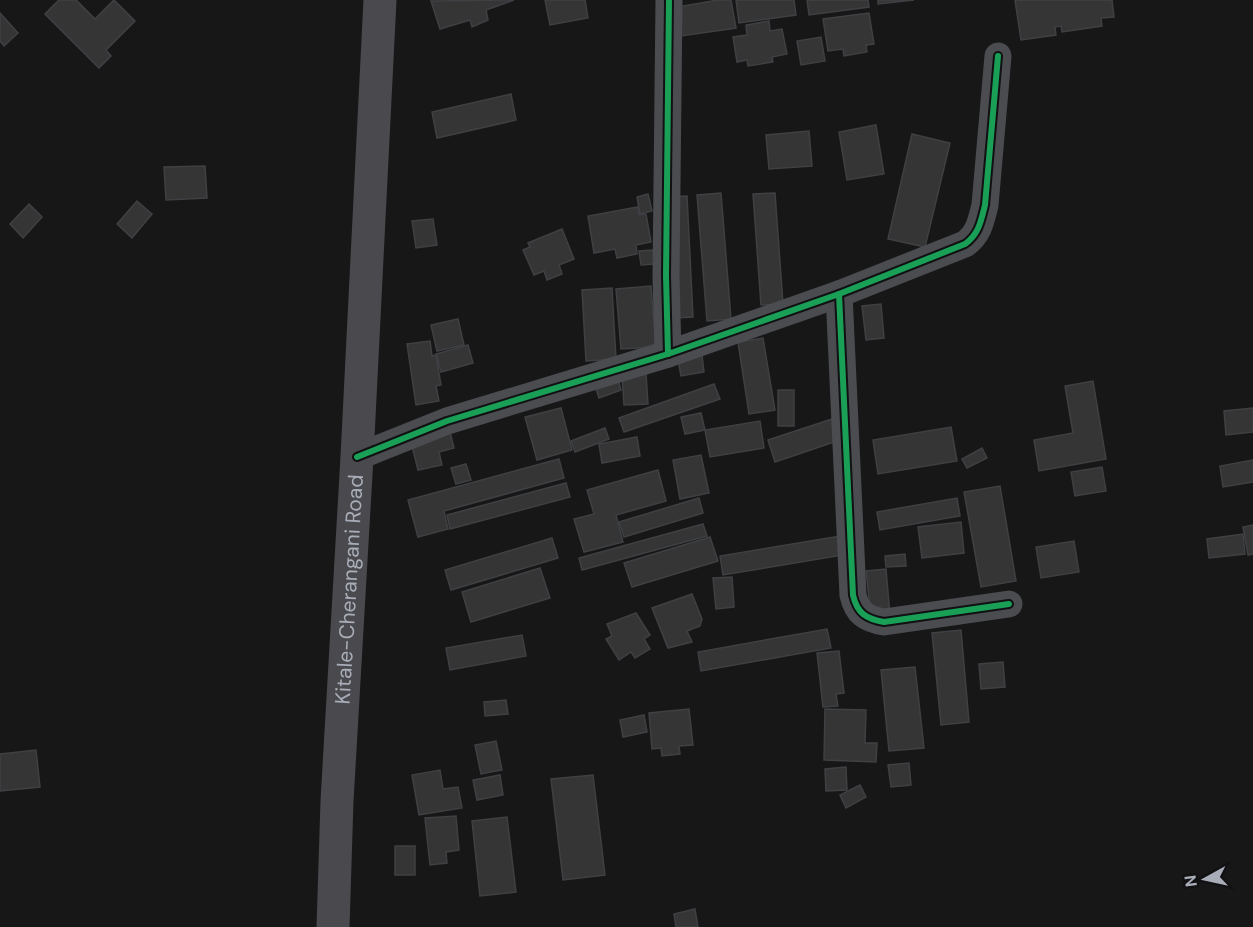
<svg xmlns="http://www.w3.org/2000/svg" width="1253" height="927" viewBox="0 0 1253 927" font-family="'DM Sans',sans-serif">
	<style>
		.building { fill: #353536; stroke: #3f4043; stroke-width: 1.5 }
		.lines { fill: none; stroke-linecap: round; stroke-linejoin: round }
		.minor { stroke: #4b4c50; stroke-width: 27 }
		.secondary { stroke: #4a4a4e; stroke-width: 33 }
		.cycleway-casing { stroke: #111113; stroke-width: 10 }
		.cycleway { stroke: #1a9f57; stroke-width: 6 }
		.labels { text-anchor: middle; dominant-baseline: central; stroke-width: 5; stroke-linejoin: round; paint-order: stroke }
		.street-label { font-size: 21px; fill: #a8adb8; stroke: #111113 }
	</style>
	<rect width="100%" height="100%" fill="#171717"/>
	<g class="building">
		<polygon points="59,0 76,0 95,19 114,0 135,21 106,50 111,56 99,68 45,14"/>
		<polygon points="514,0 486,10 488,20 472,27 470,20 440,29 431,1"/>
		<polygon points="545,0 585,0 588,18 550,25"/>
		<polygon points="718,0 731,0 736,28 681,36 677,7"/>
		<polygon points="736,0 794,0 796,15 739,23"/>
		<polygon points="807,0 868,0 869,7 809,15"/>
		<polygon points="878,0 914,0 878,4"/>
		<polygon points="1015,0 1112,0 1114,17 1101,18 1102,26 1062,32 1061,26 1055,27 1056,35 1021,40"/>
		<polygon points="0,13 18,33 4,46 0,41"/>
		<polygon points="869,13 874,44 866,45 867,52 844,56 843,49 828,51 823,19"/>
		<polygon points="769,21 770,31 782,29 787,54 772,57 773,62 748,66 747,60 737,62 733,37 747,35 746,25"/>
		<polygon points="821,37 825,61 801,65 797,41"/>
		<polygon points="511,94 516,120 437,138 432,112"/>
		<polygon points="876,125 884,174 847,180 839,132"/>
		<polygon points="809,131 812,166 769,169 766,135"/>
		<polygon points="912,134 950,143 925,247 888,239"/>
		<polygon points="205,166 207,198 166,200 164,167"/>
		<polygon points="721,193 731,319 707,321 697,195"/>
		<polygon points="775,193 783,304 761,305 753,194"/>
		<polygon points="648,194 652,211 640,214 637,197"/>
		<polygon points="687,196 693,317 675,318 669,197"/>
		<polygon points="137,201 152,214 132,238 117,224"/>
		<polygon points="29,204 42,217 23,238 10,224"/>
		<polygon points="638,207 639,215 646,214 651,242 636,245 637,254 617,258 615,249 594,253 588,216"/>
		<polygon points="433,219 437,245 416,248 412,221"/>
		<polygon points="562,229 574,259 559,265 562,274 547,280 544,271 534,275 523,250 530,247 528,243"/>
		<polygon points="653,250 655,264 641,265 639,251"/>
		<polygon points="651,286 656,347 621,349 616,289"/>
		<polygon points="612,288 616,359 586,361 582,290"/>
		<polygon points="881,304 884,338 866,340 862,306"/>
		<polygon points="458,319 464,345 437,351 431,325"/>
		<polygon points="763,338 775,410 749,414 738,342"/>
		<polygon points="430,341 432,356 436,355 441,385 436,386 439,401 416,405 407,344"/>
		<polygon points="468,345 473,363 441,372 436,354"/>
		<polygon points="702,355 704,372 681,376 678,360"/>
		<polygon points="646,373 648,404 624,405 622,374"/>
		<polygon points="618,379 621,390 599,398 595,386"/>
		<polygon points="1093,381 1106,459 1039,471 1034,440 1073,433 1065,386"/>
		<polygon points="714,384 720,399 624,432 619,418"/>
		<rect x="778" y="390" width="16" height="36"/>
		<polygon points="561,408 572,450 537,460 525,417"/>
		<polygon points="1253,408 1253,432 1226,435 1224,411"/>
		<polygon points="701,413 705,430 685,434 681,417"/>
		<polygon points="832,419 840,440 775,462 768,440"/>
		<polygon points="760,421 764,448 710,457 705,430"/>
		<polygon points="951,427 957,461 878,474 873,440"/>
		<polygon points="449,428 454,448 439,452 442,465 418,470 410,438"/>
		<polygon points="605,428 609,439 575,452 571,441"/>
		<polygon points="637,437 640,456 602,463 599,444"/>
		<polygon points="982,448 987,458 967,468 962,459"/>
		<polygon points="701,455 709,493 680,499 673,460"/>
		<polygon points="559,459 564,478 444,511 448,529 418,537 408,500"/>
		<polygon points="1253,460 1253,482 1223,487 1220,466"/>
		<polygon points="466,464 471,480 456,484 451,468"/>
		<polygon points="1102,467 1106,491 1075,496 1071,472"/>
		<polygon points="658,470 666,501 616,515 623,542 584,552 574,519 594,514 587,490"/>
		<polygon points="566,483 570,497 450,529 447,515"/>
		<polygon points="1000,486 1016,581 981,587 964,492"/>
		<polygon points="699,498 703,513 624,537 619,522"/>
		<polygon points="957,498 960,516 880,530 877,512"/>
		<polygon points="961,522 964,553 922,558 918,527"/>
		<polygon points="703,524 707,536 582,570 579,558"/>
		<polygon points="1253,525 1253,554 1248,555 1243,527"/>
		<polygon points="1243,534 1245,554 1209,558 1207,539"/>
		<polygon points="840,536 843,555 723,575 720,556"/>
		<polygon points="710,537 718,561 632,587 624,563"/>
		<polygon points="552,538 558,558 451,590 445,570"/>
		<polygon points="1074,541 1079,572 1041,578 1036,547"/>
		<polygon points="905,554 906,566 886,567 885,556"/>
		<polygon points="540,568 550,598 471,622 462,592"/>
		<polygon points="886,569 890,615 871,616 866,571"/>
		<polygon points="732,577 734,607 716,609 713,578"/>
		<polygon points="692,594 702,619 700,626 687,631 692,642 668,648 652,608"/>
		<polygon points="636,613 650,635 644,639 650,649 635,658 631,652 619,660 606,639 612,636 607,624"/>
		<polygon points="827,629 831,648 701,671 698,652"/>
		<polygon points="961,630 969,722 941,725 932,633"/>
		<polygon points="522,635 526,656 450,670 446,648"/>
		<polygon points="839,651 844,693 836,694 838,706 823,707 817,653"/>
		<polygon points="1003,662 1005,687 981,689 979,664"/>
		<polygon points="915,667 924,748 889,751 881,670"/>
		<polygon points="506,700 508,714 485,716 484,702"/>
		<polygon points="689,709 693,745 679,746 680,754 662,756 661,748 652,749 649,713"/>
		<polygon points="825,709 866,710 865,743 877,743 876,762 824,760"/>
		<polygon points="644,715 647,732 623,737 620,720"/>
		<polygon points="496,741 502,770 481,774 475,745"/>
		<polygon points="36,750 40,787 0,791 0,754"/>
		<polygon points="909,763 911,785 891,787 888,765"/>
		<polygon points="846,767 847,790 826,791 825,769"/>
		<polygon points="440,770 443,789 458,787 462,808 419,815 412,775"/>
		<polygon points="500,775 503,795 477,800 473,780"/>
		<polygon points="593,775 605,875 563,880 551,779"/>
		<polygon points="860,785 866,797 846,808 840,795"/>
		<polygon points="456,816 459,850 446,852 447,863 430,865 425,818"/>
		<polygon points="507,817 516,892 480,896 472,821"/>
		<rect x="395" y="846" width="20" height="29"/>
		<polygon points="695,909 698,927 676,927 674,914"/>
	</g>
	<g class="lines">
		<g class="minor">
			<path d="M 839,294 L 853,595 C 857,613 866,619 884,622 L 1009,604"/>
			<polyline points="668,354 666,276 669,0"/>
			<path d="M 357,457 L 447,421 L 668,354 L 839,294 L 965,244 C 979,234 981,221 985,205 L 998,56"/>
		</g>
		<path class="secondary" id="s1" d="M 333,927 L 337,801 L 357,457 L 380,0"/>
		<g class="cycleway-casing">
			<g id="cycleway">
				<path d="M 839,294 L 853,595 C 857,613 866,619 884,622 L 1009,604"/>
				<polyline points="668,354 666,276 669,0"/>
				<path d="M 357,457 L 447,421 L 668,354 L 839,294 L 965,244 C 979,234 981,221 985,205 L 998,56"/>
			</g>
		</g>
		<use href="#cycleway" class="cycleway"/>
	</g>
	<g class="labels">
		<g class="street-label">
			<text stroke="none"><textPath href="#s1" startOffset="338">Kitale-Cherangani Road</textPath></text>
		</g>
	</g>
	<g transform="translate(1205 879) rotate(262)" stroke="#111113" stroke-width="4.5" paint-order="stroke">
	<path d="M0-4.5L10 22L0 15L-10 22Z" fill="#a8adb8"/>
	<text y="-9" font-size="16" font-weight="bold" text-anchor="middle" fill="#a8adb8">N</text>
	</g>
</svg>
